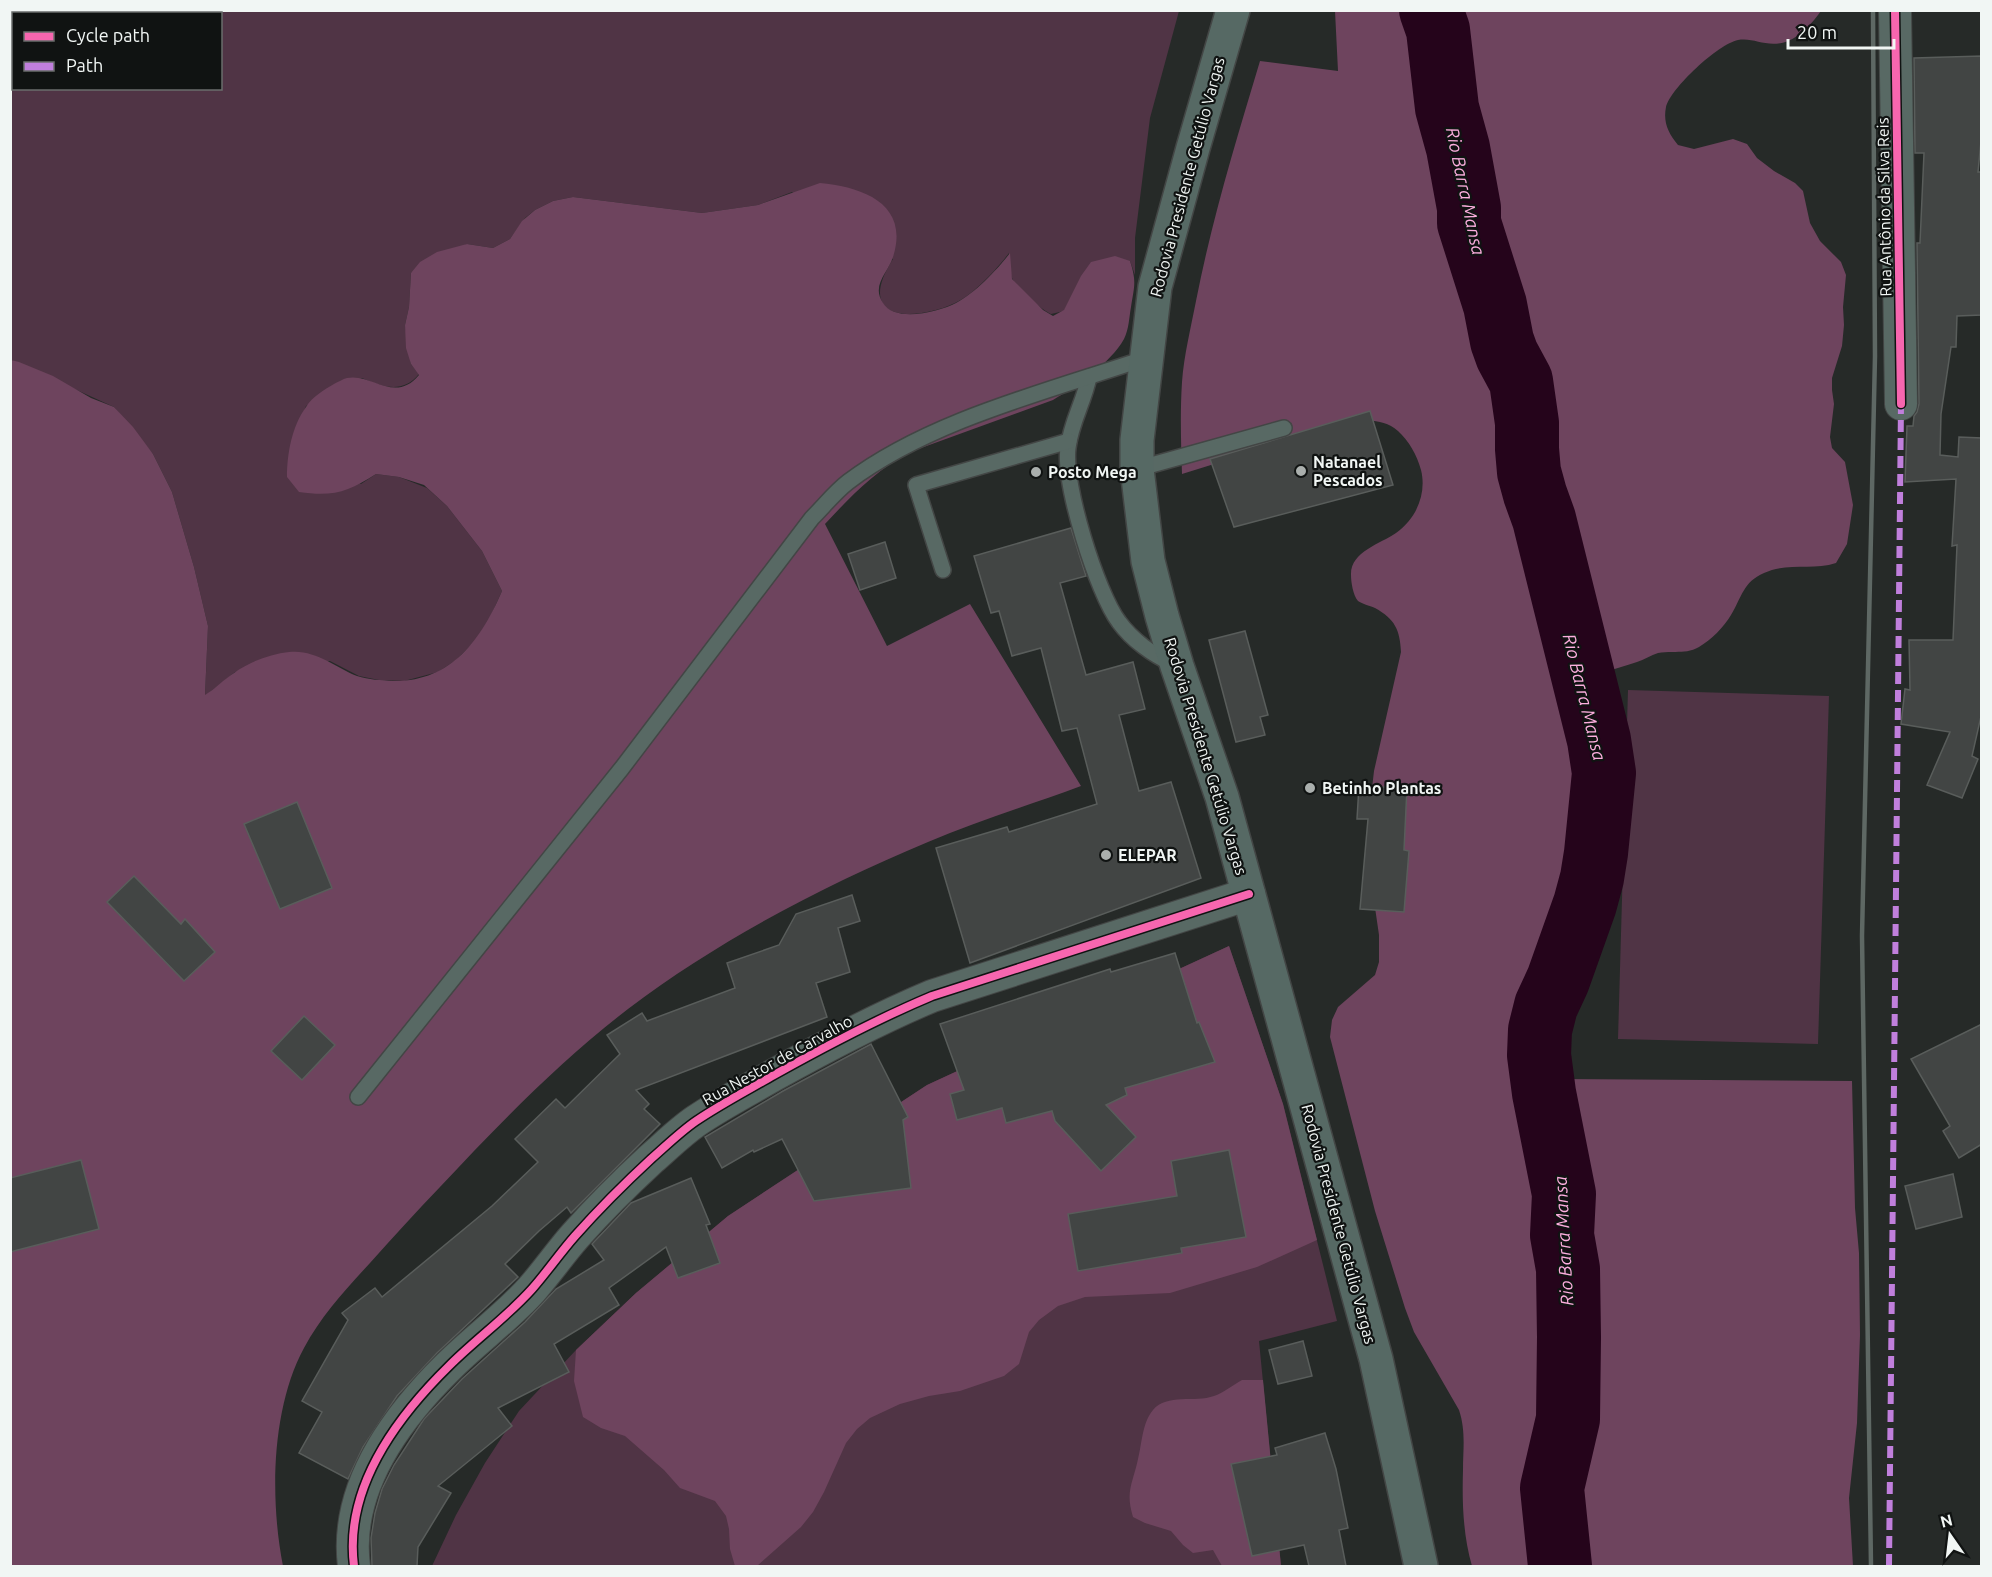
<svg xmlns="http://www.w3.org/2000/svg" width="1992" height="1577" viewBox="0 0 1992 1577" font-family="Ubuntu,sans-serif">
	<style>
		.green { fill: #503445; fill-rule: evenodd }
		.forest { fill: #6e445e }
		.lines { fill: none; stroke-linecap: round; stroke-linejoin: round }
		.river { stroke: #25041b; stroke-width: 64 }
		.building { fill: #424544; stroke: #595d5b; stroke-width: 1.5 }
		.lane-casing { stroke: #434645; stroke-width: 18 }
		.street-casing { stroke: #434645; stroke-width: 34 }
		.primary-casing { stroke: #434645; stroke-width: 36 }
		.lane { stroke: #586964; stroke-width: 15 }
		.street { stroke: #586964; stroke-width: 32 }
		.primary { stroke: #566964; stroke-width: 33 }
		.rail { stroke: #5e6864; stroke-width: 4.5 }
		.quiet { stroke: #c07fdc; stroke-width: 6; stroke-dasharray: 12 6; stroke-linecap: butt }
		.cycleway-casing { stroke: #101312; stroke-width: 11 }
		.cycleway { stroke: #f766af; stroke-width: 8 }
		.poi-dot { fill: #aaafad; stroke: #101312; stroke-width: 2 }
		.labels { text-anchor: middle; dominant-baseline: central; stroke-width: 4.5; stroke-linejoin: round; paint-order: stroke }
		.street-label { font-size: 16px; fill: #f1f6f4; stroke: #101312 }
		.poi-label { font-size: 16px; font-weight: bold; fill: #f1f6f4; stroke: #101312; text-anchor: start }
		.water-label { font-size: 18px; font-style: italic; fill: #fcaede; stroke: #101312 }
	</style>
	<rect width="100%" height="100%" fill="#262a28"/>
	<g class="green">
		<path d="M 11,11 L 1179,11 L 1150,118 L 1135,238 L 1135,275 L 1130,261 L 1073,294 L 1064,311 L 1051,314 C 1042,310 1015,287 1012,278 C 1009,271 1011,261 1009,253 C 997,269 973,295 955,303 C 911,323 854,320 893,259 L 792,192 L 758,205 L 702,213 L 573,197 L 553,201 L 535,210 L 525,218 L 510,239 L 493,248 L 467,244 L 411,273 L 409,307 L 405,325 L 411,364 L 419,374 C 403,394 382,387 362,378 L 306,406 L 292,440 L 361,484 L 376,474 L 399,477 L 427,488 L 447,506 L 482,551 L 502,591 L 488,622 L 474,642 L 456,660 L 438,672 L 404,681 L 379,680 L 359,676 L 330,661 L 235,672 L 205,696 L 208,626 L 194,567 L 172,492 L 153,454 L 114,407 L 11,360 ZM 14,14 L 220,14 L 220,88 L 14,88 Z"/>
		<polygon points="1628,690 1829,696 1818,1044 1618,1039"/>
		<polygon points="1229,946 1283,1104 1337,1321 1259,1341 1281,1566 432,1566 456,1515 485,1463 519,1411 576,1350 636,1293 728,1216 927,1085"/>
	</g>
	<g class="forest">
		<path d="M 1335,11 L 1418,11 L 1454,207 L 1477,312 L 1494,374 L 1506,402 L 1517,464 L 1576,735 L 1581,780 L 1578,846 L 1572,888 L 1560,928 L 1546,949 L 1530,968 L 1522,983 L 1513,1073 L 1514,1099 L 1548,1194 L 1558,1279 L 1558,1322 L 1550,1418 L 1536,1474 L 1536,1493 L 1547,1566 L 1472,1566 C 1463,1535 1462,1502 1463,1470 C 1463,1449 1466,1431 1459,1410 L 1414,1332 L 1405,1308 L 1375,1211 L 1330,1037 L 1332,1020 L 1338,1007 L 1375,975 L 1379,962 L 1379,935 L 1372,887 L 1371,797 L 1374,771 L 1401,652 C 1400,630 1395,619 1375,608 C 1371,606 1362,604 1358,601 C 1353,595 1351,582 1351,575 C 1350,552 1380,544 1396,533 C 1416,519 1427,494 1421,470 C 1417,455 1409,441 1398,431 C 1383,418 1365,420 1346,423 L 1182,474 C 1181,443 1180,413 1182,382 C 1184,355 1191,327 1196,301 C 1212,219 1236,141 1260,61 L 1338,71 Z"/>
		<path d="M 1447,11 L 1821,11 C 1813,22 1801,36 1788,41 C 1767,49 1755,37 1738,40 C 1718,44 1671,88 1666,107 C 1663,122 1668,133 1678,145 L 1694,149 L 1733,139 L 1747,144 L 1757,158 L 1774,171 L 1795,183 L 1803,191 L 1810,223 L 1820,241 L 1841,262 L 1846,275 L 1843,307 L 1844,325 L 1842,346 L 1832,378 L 1832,390 L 1834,404 L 1830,437 L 1832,448 L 1845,462 L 1853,505 L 1847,544 L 1836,563 C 1812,571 1787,562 1764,573 C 1743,582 1742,597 1731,615 C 1724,627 1711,640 1699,647 C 1685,655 1672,650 1658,653 C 1651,655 1644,660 1637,662 C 1626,666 1613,669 1602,673 L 1548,476 L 1532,390 L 1509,310 L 1483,224 L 1474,155 Z"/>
		<path d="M 820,183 C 863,187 910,204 893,257 C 888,273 871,285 883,303 C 895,323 939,312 956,303 C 975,293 997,270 1010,253 L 1012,279 L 1043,310 L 1053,316 L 1064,310 L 1081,276 L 1091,262 L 1115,256 L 1130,261 C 1137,282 1134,287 1131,307 C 1129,318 1129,329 1124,339 C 1110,364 1076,386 1053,400 L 910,452 C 876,470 851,496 825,524 L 887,646 L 970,604 L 1081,786 C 1030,805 977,821 928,842 C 823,886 719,940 628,1009 C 559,1062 499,1124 440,1187 C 416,1212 393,1237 370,1263 C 346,1289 321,1316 304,1348 C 271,1409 270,1500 283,1566 L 11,1566 L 11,360 L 19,362 L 53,376 L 91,398 L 114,407 L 133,427 L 153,454 L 172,492 L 194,567 L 208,626 L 205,695 C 215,689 224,679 234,673 C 249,662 270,654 289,652 C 315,649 335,667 357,676 C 369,680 381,680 393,681 C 451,682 481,640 502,591 L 482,551 L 447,506 L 424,485 L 399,477 L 376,474 C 348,492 333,497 299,492 L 287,477 C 287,454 292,426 306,407 C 313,396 324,390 334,384 C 338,382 343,379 347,378 C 372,373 395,404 419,375 L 411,364 L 406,348 L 405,325 L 409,307 L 411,273 L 420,262 L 437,252 L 467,244 L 493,248 L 510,239 L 522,221 L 535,210 L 553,201 L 573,197 L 702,213 L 758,205 Z"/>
		<polygon points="1229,946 1283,1104 1317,1240 1257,1267 1170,1293 1085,1297 1058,1306 1039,1320 1029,1332 1019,1364 1004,1376 960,1391 929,1396 900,1404 870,1418 857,1429 846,1443 824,1492 813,1512 801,1527 757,1566 735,1566 730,1549 729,1529 726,1516 715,1501 680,1488 664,1470 625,1436 601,1428 583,1417 574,1381 576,1350 636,1293 728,1216 927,1085"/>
		<polygon points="1560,1079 1852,1081 1855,1208 1859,1253 1860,1335 1857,1423 1849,1498 1853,1566 1586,1566 1575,1531 1569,1497 1585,1428 1580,1295 1576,1226 1576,1183"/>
		<path d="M 1242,1380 L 1263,1380 L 1281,1566 L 1222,1566 L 1213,1550 L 1193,1553 L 1183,1545 L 1171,1531 L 1145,1523 L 1133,1517 C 1125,1491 1133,1483 1138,1459 C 1142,1444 1142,1423 1153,1410 C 1167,1393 1195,1403 1214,1396 C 1223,1393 1233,1385 1242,1380 Z"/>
	</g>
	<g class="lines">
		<polyline class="river" points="1431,10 1438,30 1447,108 1458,148 1469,208 1469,223 1495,305 1502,341 1507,355 1521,381 1527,423 1527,449 1529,472 1535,494 1544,519 1599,740 1604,773 1596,853 1592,878 1585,904 1558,980 1546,1006 1540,1030 1539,1055 1544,1093 1564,1194 1562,1235 1568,1269 1569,1337 1568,1419 1552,1488 1560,1566"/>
	</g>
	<g class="building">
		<polygon points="1982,56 1982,131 1978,172 1982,172 1982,315 1957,316 1956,347 1951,347 1941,414 1940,455 1958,457 1959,437 1982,438 1982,712 1972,756 1978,759 1962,798 1927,785 1950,732 1901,724 1905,689 1910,690 1909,640 1953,640 1957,545 1952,546 1956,479 1905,482 1907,426 1913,426 1914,416 1917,412 1919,404 1917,243 1920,243 1924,153 1915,153 1914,58"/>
		<polygon points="1370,411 1393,485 1234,527 1210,459"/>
		<polygon points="1071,528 1086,576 1060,583 1086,675 1133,662 1145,709 1119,715 1139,791 1171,782 1201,878 970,963 936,848 1007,827 1009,832 1097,804 1077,728 1062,731 1041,648 1012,656 999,611 991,613 974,556"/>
		<polygon points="885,542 896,578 860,590 848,554"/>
		<polygon points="1245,631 1268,715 1260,717 1265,735 1236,742 1209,640"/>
		<polygon points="1359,786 1407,788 1404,850 1409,851 1404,912 1360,909 1368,819 1357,819"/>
		<polygon points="297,802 332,888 280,909 244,824"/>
		<polygon points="134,876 181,924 185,919 215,952 184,981 107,902"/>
		<polygon points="852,895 860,921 838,928 850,972 816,983 827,1017 636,1090 649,1104 644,1109 660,1124 571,1213 567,1207 539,1231 505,1264 518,1277 437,1353 397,1396 363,1447 348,1479 299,1453 322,1412 302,1401 348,1320 342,1313 375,1288 382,1297 492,1206 538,1162 515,1139 556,1099 565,1108 620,1054 607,1035 642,1013 647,1021 735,988 727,963 779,945 796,914"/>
		<polygon points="1175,953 1197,1023 1199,1022 1215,1062 1125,1088 1127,1095 1106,1105 1136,1137 1101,1171 1055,1121 1052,1111 1006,1123 1002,1108 957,1120 950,1094 964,1090 940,1024 1110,969 1111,972"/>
		<polygon points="304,1016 335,1045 302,1080 271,1051"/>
		<polygon points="1982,1024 1982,1144 1959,1158 1943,1131 1950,1126 1911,1059"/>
		<polygon points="871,1044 908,1117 903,1120 911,1188 814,1201 782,1139 754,1152 753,1150 722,1168 705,1137 783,1091"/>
		<polygon points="1229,1150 1246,1237 1181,1248 1182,1253 1078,1271 1068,1214 1177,1196 1171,1161"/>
		<polygon points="81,1160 99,1229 10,1252 10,1178"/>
		<polygon points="1953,1174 1962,1217 1916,1229 1905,1186"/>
		<polygon points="691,1178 710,1224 706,1225 720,1263 678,1278 666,1247 609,1288 619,1305 554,1344 569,1372 498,1408 512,1426 438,1486 451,1493 418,1547 417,1566 372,1566 371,1538 375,1513 382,1489 394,1465 424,1419 462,1379 525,1322 556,1289 604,1260 592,1244 631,1203"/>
		<polygon points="1303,1341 1312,1376 1278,1384 1269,1350"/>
		<polygon points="1325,1433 1336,1469 1348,1528 1339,1530 1346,1566 1309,1566 1304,1545 1252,1556 1231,1464 1277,1455 1275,1448"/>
	</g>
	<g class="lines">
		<g class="lane-casing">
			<g id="lane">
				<path d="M 1089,377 C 1084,402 1071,422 1068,448 C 1063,484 1097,593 1119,622 C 1132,640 1153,655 1173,664"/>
				<polyline points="1137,469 1284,428"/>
				<polyline points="943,570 916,485 1069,441"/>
				<path d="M 358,1097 L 622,768 L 812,518 C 824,506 835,492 848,482 C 930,420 1049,391 1146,358"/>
			</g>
		</g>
		<g class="street-casing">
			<g id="street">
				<polyline points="1895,10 1901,404"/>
				<path d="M 354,1566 C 344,1488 396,1418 449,1366 C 476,1339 507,1317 532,1289 C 547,1272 560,1253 575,1236 C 599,1209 625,1183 651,1159 C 666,1146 680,1132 696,1121 C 721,1104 748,1090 774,1075 C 826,1046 877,1019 932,996 L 1249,894"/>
			</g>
		</g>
		<g class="primary-casing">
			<polyline id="primary" points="1233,10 1193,148 1155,287 1137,440 1137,469 1148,561 1162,616 1177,666 1222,797 1376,1359 1421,1566"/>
		</g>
		<use href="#lane" class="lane"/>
		<use href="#street" class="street"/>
		<use href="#primary" class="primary"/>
		<polyline class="rail" points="1871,1566 1862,936 1875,356 1873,10"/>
		<polyline class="quiet" points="1889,1566 1901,404"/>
		<g class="cycleway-casing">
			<g id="cycleway">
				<polyline points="1895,10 1901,404"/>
				<path d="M 354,1566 C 344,1488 396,1418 449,1366 C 476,1339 507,1317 532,1289 C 547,1272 560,1253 575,1236 C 599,1209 625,1183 651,1159 C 666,1146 680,1132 696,1121 C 721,1104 748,1090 774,1075 C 826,1046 877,1019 932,996 L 1249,894"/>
			</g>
		</g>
		<use href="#cycleway" class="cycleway"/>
	</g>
	<g class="poi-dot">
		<circle cx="1301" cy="471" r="6"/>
		<circle cx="1036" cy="472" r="6"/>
		<circle cx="1310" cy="788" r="6"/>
		<circle cx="1106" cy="855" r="6"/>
	</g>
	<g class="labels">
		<g class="street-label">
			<text transform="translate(1187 177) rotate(-75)">Rodovia Presidente Getúlio Vargas</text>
			<text transform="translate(1884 207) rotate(-91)">Rua Antônio da Silva Reis</text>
			<text transform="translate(1206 756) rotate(73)">Rodovia Presidente Getúlio Vargas</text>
			<text transform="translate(777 1060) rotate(-29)">Rua Nestor de Carvalho</text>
			<text transform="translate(1339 1224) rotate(75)">Rodovia Presidente Getúlio Vargas</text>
		</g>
		<g class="poi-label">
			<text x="1313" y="462">Natanael<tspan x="1313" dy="18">Pescados</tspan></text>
			<text x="1048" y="472">Posto Mega</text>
			<text x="1322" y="788">Betinho Plantas</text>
			<text x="1118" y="855">ELEPAR</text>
		</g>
		<g class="water-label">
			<text transform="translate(1466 191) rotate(78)">Rio Barra Mansa</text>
			<text transform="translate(1585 697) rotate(76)">Rio Barra Mansa</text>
			<text transform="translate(1563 1241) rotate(-93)">Rio Barra Mansa</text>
		</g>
	</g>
	<rect width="1992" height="1577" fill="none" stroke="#f1f6f4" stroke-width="24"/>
	<rect x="12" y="12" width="210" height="78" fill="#101312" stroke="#6a6e6c" stroke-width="1.5"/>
	<rect x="24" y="32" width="30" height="9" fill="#f766af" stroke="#6a6e6c" stroke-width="1.5"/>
	<text x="66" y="42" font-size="18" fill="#f1f6f4">Cycle path</text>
	<rect x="24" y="62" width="30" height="9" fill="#c07fdc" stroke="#6a6e6c" stroke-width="1.5"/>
	<text x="66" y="72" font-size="18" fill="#f1f6f4">Path</text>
	<g transform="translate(1950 1535) rotate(346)" stroke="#101312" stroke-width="4.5" paint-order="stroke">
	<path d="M0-4.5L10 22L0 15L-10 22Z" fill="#f1f6f4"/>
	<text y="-9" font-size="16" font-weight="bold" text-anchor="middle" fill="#f1f6f4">N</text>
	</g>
	<path d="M1788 39v9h106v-9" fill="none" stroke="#f1f6f4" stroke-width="3"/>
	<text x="1797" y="39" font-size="18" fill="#f1f6f4" stroke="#101312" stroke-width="4.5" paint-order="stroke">20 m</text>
</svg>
